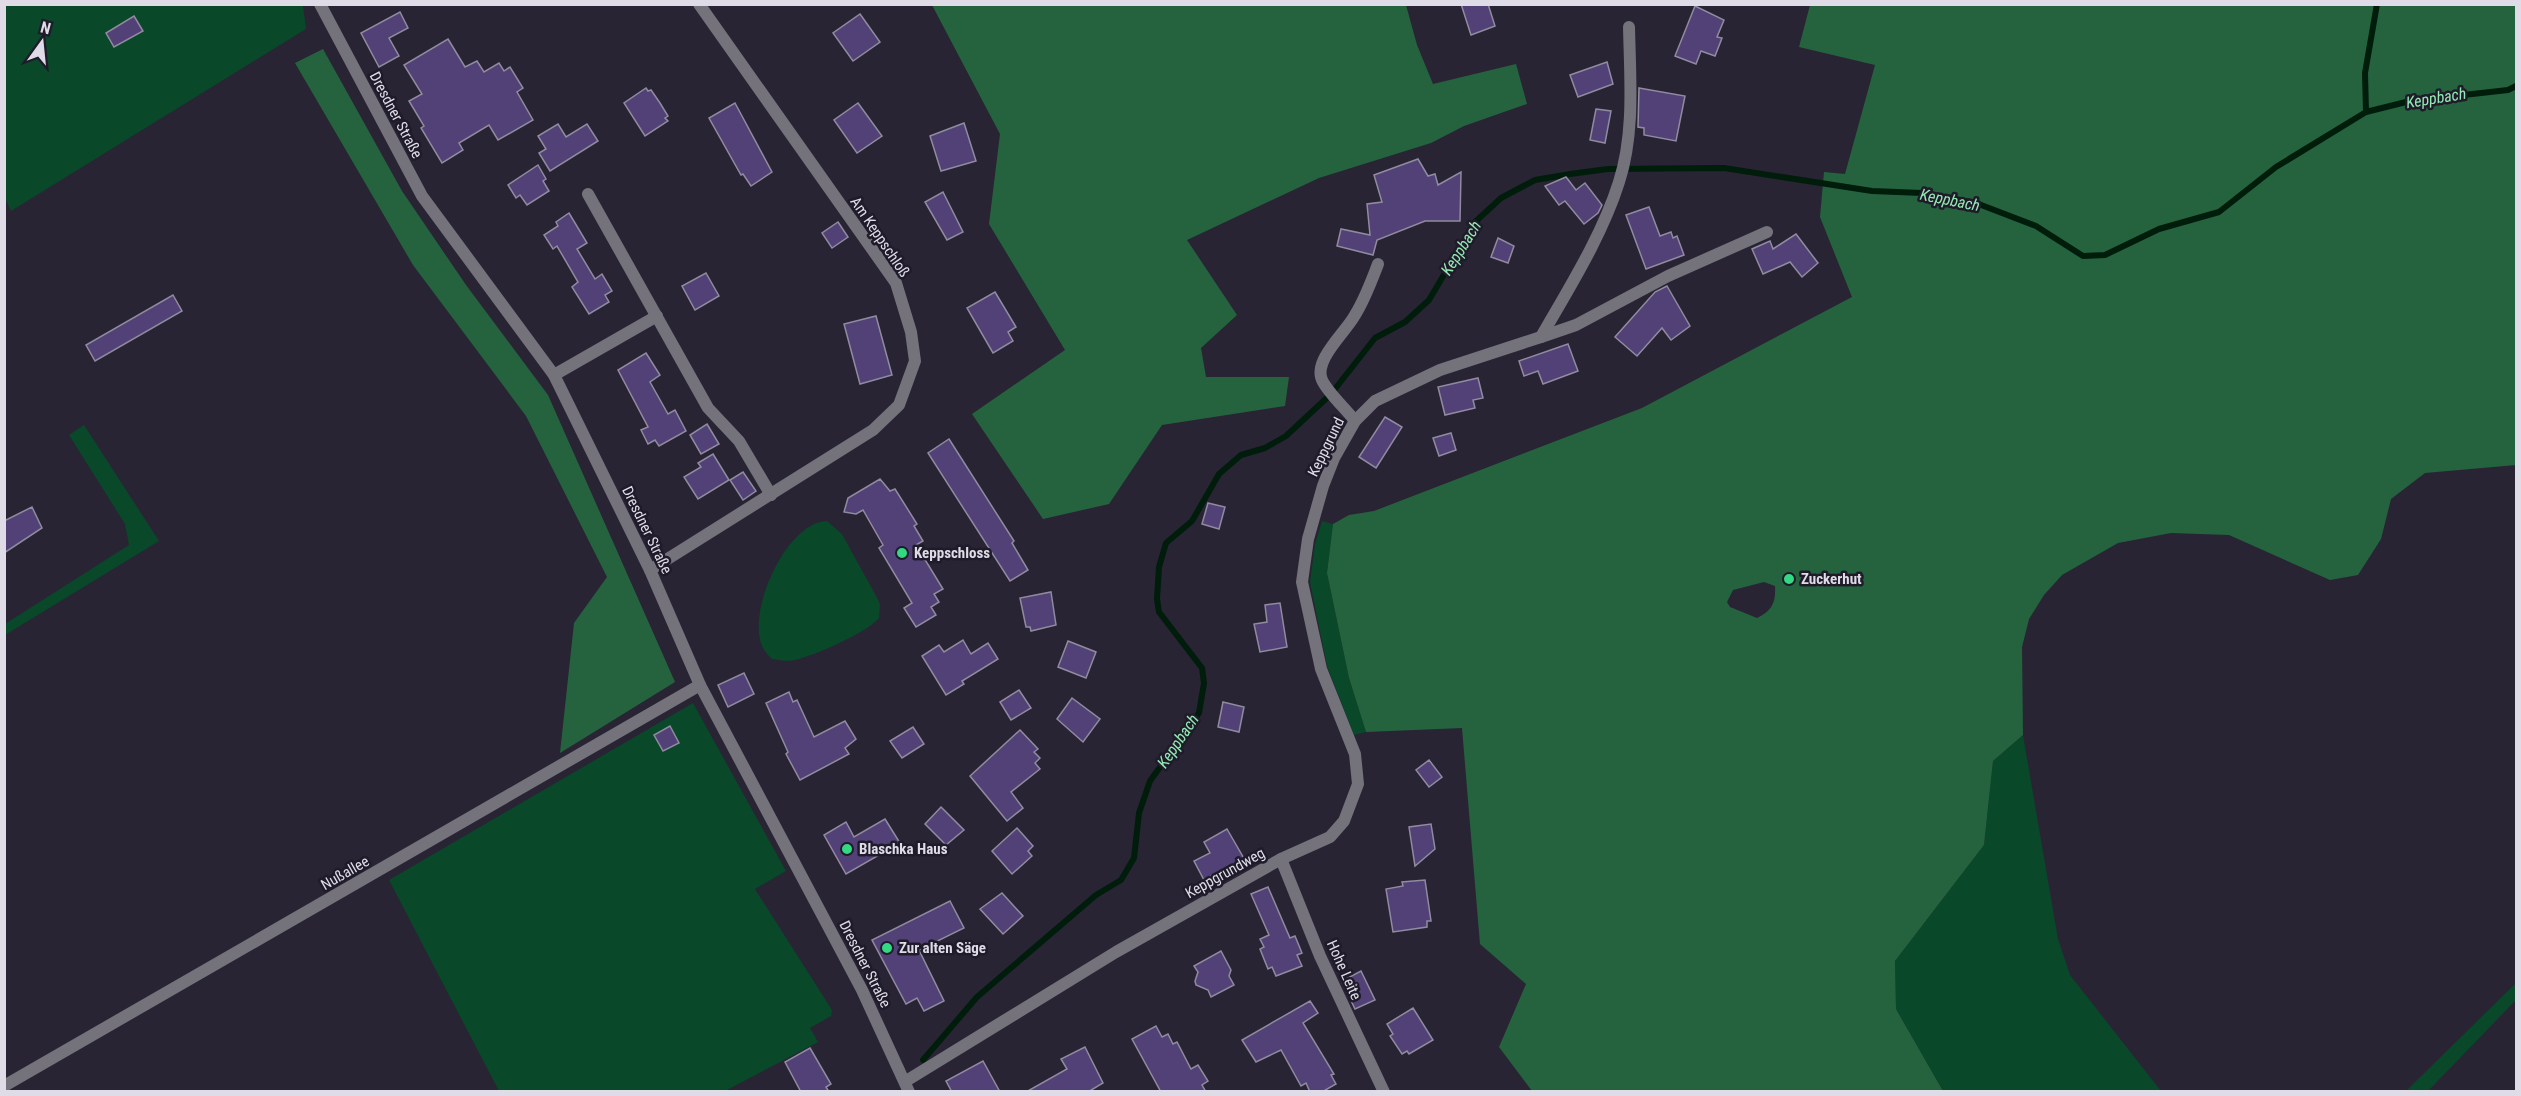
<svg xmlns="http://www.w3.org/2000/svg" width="2521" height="1096" viewBox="0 0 2521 1096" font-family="'Roboto Condensed',sans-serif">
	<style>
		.green { fill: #094828 }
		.forest { fill: #25633f; fill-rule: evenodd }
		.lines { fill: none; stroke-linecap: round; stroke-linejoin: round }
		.stream { stroke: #001d0b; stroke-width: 6 }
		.building { fill: #524176; stroke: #908b9f; stroke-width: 1.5 }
		.minor { stroke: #74727b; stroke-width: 12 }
		.poi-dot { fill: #32d882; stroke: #1f1b2a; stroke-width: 2 }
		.labels { text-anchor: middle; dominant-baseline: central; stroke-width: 5; stroke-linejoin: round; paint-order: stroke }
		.street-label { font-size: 15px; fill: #dfdce7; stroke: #1f1b2a }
		.poi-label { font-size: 15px; font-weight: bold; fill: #dfdce7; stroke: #1f1b2a; text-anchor: start }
		.water-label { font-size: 16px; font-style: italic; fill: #93ebb2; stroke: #1f1b2a }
	</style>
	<rect width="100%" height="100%" fill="#292434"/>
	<g class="green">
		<polygon points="5,5 303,5 306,29 11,211 5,198"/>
		<polygon points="84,425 159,541 5,635 5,624 129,545 125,524 69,435"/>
		<path d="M 827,521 L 842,534 L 875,594 L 880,604 L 879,618 C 868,632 814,656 795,660 C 787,662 780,660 772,659 C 769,656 765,652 763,648 C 745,614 786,522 827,521 Z"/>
		<polygon points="1322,521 1333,524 1327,573 1349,678 1366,732 1354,735 1327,666 1310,582 1315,544"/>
		<polygon points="693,703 786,871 755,889 832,1010 831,1016 810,1028 818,1042 725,1091 499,1091 389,880"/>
		<polygon points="2023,735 2058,939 2070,975 2161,1091 1943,1091 1896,1009 1895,961 1984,845 1993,761"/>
		<polygon points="2516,983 2516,1000 2428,1091 2406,1091"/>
	</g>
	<g class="forest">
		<polygon points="932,5 1406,5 1417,45 1433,84 1516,64 1527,104 1464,126 1431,143 1319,178 1187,240 1237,315 1201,348 1206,377 1289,377 1285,406 1162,425 1109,504 1043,519 972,414 1065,350 989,224 1000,134"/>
		<path d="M 1810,5 L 2516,5 L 2516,465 L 2425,473 L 2391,499 L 2381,539 L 2358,575 L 2330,580 L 2229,535 L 2171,533 L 2118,543 L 2062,575 L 2044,595 L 2029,619 L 2022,647 L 2023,735 L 1993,761 L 1984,845 L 1895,961 L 1896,1009 L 1943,1091 L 1532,1091 L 1499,1047 L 1526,984 L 1480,944 L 1462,728 L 1366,732 L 1349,678 L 1327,573 L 1333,524 L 1349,515 L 1374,511 L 1642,408 L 1852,297 L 1820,217 L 1824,172 L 1845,174 L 1875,65 L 1799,47 ZM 1764,582 L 1775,586 C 1776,603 1772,611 1757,618 L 1730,607 L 1727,602 L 1733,590 Z"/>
		<polygon points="323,49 402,191 466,285 548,395 675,682 560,753 574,623 607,577 526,416 413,265 295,63"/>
	</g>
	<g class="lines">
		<g class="stream">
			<polyline points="2366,112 2365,73 2377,4"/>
			<polyline points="923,1060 977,997 1096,895 1121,880 1134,858 1139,813 1150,781 1199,713 1204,683 1202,668 1159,612 1157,599 1159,567 1166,543 1192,521 1219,474 1241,455 1265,448 1286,436 1331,394 1375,338 1405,322 1429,300 1475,222 1501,198 1535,180 1570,174 1608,169 1724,168 1872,191 1922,193 1976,203 2036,226 2083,256 2105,255 2159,229 2219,212 2276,167 2366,112 2410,101 2508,90 2516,86"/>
		</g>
	</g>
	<g class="building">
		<polygon points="1461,4 1488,4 1495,26 1471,35"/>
		<polygon points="1695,6 1724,20 1717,37 1722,38 1715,56 1701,51 1696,64 1675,56"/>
		<polygon points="400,12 408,28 389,38 399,56 379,67 361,33"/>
		<polygon points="860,14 880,42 853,61 833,33"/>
		<polygon points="134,16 143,31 114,47 106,33"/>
		<polygon points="448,39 465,67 477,61 484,72 499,63 504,71 510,67 523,88 517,92 533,120 498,140 489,125 459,143 463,150 442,163 421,128 424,126 409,101 422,94 404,65"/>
		<polygon points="1607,62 1613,84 1578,97 1570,75"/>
		<polygon points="646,88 648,91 651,90 660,103 668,116 665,118 668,121 645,136 624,103"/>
		<polygon points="1639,88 1685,96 1676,141 1644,135 1644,128 1638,127"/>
		<polygon points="735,103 772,172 751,186 743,174 741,175 709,118"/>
		<polygon points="858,103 882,136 857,153 834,120"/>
		<polygon points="1596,109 1611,111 1605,143 1590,140"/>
		<polygon points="964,123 976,161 941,171 930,136"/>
		<polygon points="558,124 566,137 587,124 598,141 550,171 539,153 546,149 538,136"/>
		<polygon points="1418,159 1428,176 1435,174 1438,185 1461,172 1460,221 1425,221 1377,240 1373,255 1337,246 1341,229 1370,235 1367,204 1382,202 1374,175"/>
		<polygon points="538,165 546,179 543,181 549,191 527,205 520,195 516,198 508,185"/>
		<polygon points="1566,177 1576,190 1585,183 1602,205 1598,213 1584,224 1565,201 1559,205 1545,186"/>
		<polygon points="943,192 963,232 947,240 925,202"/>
		<polygon points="1649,207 1660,236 1671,232 1673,238 1677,236 1684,255 1646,269 1626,215"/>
		<polygon points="569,213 587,243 577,249 595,279 602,274 612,291 605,295 609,302 589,314 572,287 578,282 557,246 553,249 544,235 558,226 556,222"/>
		<polygon points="838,222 848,237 832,248 822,233"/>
		<polygon points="1796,234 1818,263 1802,277 1790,262 1763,274 1752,249 1770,241 1773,249"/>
		<polygon points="1498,238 1514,246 1508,263 1491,257"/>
		<polygon points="706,273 719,296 695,310 682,286"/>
		<polygon points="1667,286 1690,326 1671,340 1662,328 1637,356 1615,337 1655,292"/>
		<polygon points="995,292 1016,327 1008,332 1013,341 993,353 967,308"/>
		<polygon points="173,295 182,311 95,361 86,345"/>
		<polygon points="876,316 892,375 860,384 844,324"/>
		<polygon points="1568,344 1578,371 1543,384 1538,371 1524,376 1519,361"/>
		<polygon points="646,353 660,375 650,382 668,414 675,410 686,431 659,446 655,440 648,444 641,430 648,427 618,370"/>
		<polygon points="1478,378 1483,398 1473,400 1475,408 1445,415 1438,387"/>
		<polygon points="1385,417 1402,427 1376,468 1359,457"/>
		<polygon points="707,424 719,444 701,454 690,435"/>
		<polygon points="1451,433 1456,450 1439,456 1433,438"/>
		<polygon points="949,439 1014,541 1012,543 1028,570 1010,581 928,453"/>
		<polygon points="713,454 729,480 698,499 684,477 701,467 698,463"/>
		<polygon points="743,472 756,491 743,500 730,480"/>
		<polygon points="880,479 890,491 895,489 917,524 914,526 923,541 916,545 943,589 934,594 939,602 931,607 936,615 916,627 904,608 912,603 879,548 883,545 863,510 856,514 844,512 848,498"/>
		<polygon points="1208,503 1225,507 1219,529 1202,524"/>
		<polygon points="32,507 42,528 4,553 4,521"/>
		<polygon points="1051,592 1056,625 1031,631 1030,627 1026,627 1020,598"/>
		<polygon points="1280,603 1287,647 1260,652 1254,624 1267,622 1265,605"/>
		<polygon points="963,640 971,654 988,643 998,659 962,681 964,684 946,695 922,656 939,645 944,652"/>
		<polygon points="1068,641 1096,652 1086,678 1058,667"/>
		<polygon points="744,673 754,694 728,707 718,685"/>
		<polygon points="1019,690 1031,708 1011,720 1000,702"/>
		<polygon points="789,692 793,702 797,700 814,737 845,721 856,739 845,748 849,754 800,780 786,754 788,752 766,703"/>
		<polygon points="1072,698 1100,719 1083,742 1057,719"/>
		<polygon points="1223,702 1244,707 1239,732 1218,727"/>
		<polygon points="670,726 679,743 663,751 654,735"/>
		<polygon points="913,727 924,744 902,758 890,741"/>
		<polygon points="1020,730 1038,749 1034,752 1040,758 1035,763 1040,769 1011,792 1023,808 1007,821 970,776"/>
		<polygon points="1429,760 1442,777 1429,787 1416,770"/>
		<polygon points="941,807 964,830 946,845 925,824"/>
		<polygon points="885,819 900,843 846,874 824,835 846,822 854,837"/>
		<polygon points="1431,824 1435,849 1415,866 1409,827"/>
		<polygon points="1017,828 1033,846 1028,851 1032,856 1012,874 992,851"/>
		<polygon points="1227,829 1246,862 1222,875 1220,871 1204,880 1194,861 1210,853 1204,842"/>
		<polygon points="1425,880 1431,921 1427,921 1427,927 1393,932 1386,889 1403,886 1402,882"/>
		<polygon points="1268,887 1290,938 1295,936 1302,953 1297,955 1302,966 1276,976 1272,967 1268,969 1260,949 1264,947 1260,939 1269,935 1251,894"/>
		<polygon points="1002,893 1023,916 1003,934 980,909"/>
		<polygon points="950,901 964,928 919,950 944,1001 924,1011 917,998 906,1004 872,940"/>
		<polygon points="1221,951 1231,970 1229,976 1234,985 1211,997 1208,990 1196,985 1195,981 1198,972 1194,966"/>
		<polygon points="1361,971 1375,1000 1355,1009 1342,981"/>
		<polygon points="1310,1001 1318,1013 1303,1023 1334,1074 1331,1075 1336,1084 1322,1092 1310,1092 1306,1083 1301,1086 1281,1050 1256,1062 1242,1040"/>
		<polygon points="1413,1008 1433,1040 1409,1054 1407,1051 1402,1054 1390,1036 1393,1034 1387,1024"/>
		<polygon points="1156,1026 1162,1037 1168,1034 1173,1044 1177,1042 1191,1069 1198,1065 1208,1081 1202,1085 1206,1092 1161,1092 1132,1039"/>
		<polygon points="1085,1047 1103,1083 1088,1092 1026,1092 1067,1069 1061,1059"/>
		<polygon points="810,1048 831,1084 826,1087 829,1092 801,1092 785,1062"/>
		<polygon points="983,1061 1000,1092 952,1092 946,1081"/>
	</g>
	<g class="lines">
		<g class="minor">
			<polyline points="320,4 422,196 554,375 650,570 700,685 862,990 909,1092"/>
			<polyline points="588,194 708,408 739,441 771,495"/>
			<polyline points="1541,337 1576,325 1668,276 1767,232"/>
			<polyline points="554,375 657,316"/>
			<path d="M 1355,421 C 1346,409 1328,393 1322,380 C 1313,360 1346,332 1355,315 C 1365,299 1371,282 1378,264"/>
			<polyline points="650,570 873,430 899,405 915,361 911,332 896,283 699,4"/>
			<polyline points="1281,859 1320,956 1384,1092"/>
			<path d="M 906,1081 L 1116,952 L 1281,859 L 1330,837 L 1344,821 L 1358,784 L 1355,754 L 1321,669 L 1302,582 L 1308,539 L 1323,486 L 1334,458 L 1355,421 L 1375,401 L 1440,370 L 1541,337 C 1569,288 1602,236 1619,182 C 1635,133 1630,77 1629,27"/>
			<polyline points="4,1086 700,685"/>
		</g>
	</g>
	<g class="poi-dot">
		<circle cx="902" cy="553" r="6"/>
		<circle cx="1789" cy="579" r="6"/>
		<circle cx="847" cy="849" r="6"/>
		<circle cx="887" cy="948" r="6"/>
	</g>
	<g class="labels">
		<g class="street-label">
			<text transform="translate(396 115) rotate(62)">Dresdner Straße</text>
			<text transform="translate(880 237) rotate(56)">Am Keppschloß</text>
			<text transform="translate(1326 447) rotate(-64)">Keppgrund</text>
			<text transform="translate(647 530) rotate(64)">Dresdner Straße</text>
			<text transform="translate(345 873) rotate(-30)">Nußallee</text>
			<text transform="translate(1225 873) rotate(-29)">Keppgrundweg</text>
			<text transform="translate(865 964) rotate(63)">Dresdner Straße</text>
			<text transform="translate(1344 970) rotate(66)">Hohe Leite</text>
		</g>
		<g class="poi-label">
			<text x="914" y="553">Keppschloss</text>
			<text x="1801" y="579">Zuckerhut</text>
			<text x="859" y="849">Blaschka Haus</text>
			<text x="899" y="948">Zur alten Säge</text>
		</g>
		<g class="water-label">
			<text transform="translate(2436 98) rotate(-9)">Keppbach</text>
			<text transform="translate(1950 200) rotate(11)">Keppbach</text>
			<text transform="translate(1461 248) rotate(-58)">Keppbach</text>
			<text transform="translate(1178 741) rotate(-56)">Keppbach</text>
		</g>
	</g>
	<rect width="2521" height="1096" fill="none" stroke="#dfdce7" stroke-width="12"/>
	<g transform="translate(42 42) rotate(15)" stroke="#1f1b2a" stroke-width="4.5" paint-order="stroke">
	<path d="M0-4.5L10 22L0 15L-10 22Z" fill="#dfdce7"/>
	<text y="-9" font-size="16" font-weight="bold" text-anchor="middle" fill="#dfdce7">N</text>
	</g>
</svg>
